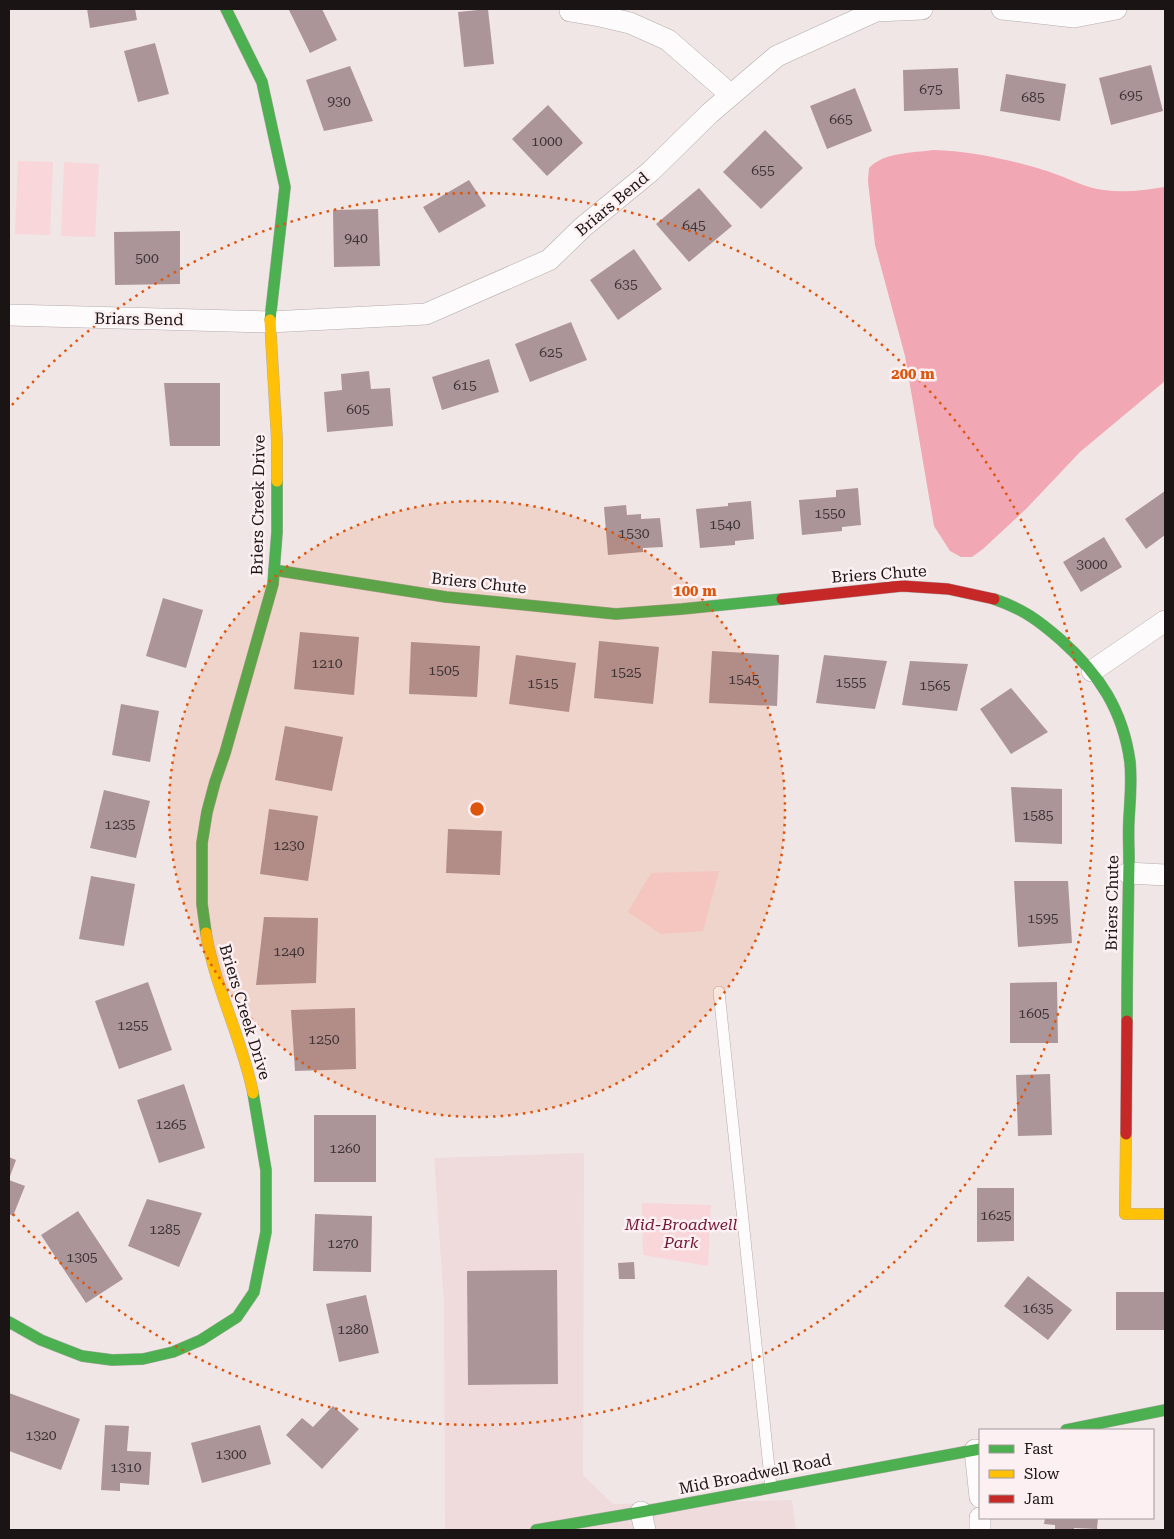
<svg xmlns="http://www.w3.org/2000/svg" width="1174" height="1539" viewBox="0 0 1174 1539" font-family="'Roboto Serif',serif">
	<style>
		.built { fill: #efdadc }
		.green { fill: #f8d6d9 }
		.water { fill: #f2a7b4 }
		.building { fill: #ac9599 }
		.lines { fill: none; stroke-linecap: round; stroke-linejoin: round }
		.lane-casing { stroke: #b4acad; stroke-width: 12 }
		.street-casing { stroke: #b4acad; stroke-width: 22 }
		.fast-casing { stroke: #b4acad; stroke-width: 12 }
		.slow-casing { stroke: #b4acad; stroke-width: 12 }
		.jam-casing { stroke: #b4acad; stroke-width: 12 }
		.lane { stroke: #fdfbfb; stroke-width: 11 }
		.street { stroke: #fdfbfb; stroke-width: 21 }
		.fast { stroke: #4caf50; stroke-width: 11 }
		.slow { stroke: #ffc107; stroke-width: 11 }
		.jam { stroke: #c62828; stroke-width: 11 }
		.ring { fill: none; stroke: #de560c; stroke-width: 2.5; stroke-dasharray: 2.5 5 }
		.labels { text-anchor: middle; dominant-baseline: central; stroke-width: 5; stroke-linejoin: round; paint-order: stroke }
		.number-label { font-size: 14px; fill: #3e3435 }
		.street-label { font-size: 16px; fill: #1a1414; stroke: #fdf0f2 }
		.park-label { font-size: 16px; font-style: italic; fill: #711731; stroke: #fdf0f2 }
		.centre { fill: #de560c; stroke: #fdf0f2; stroke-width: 2.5 }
		.ring-label { font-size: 15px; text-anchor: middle; font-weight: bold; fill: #de560c; stroke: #fdf0f2; stroke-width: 5; stroke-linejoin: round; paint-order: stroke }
	</style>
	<rect width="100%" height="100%" fill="#f1e6e6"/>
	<polygon class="built" points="584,1153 583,1475 613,1504 792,1500 796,1530 442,1530 445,1530 444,1302 434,1158"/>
	<g class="green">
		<polygon points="18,161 53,162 50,235 15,234"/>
		<polygon points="64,162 99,164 95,237 61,236"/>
		<polygon points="719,871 703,931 661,934 628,912 651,873"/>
		<polygon points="642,1203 711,1205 708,1266 643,1255"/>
	</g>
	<path class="water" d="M 933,150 C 972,151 1012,160 1050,172 C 1068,178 1085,188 1104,190 C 1125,193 1145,190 1165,187 L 1165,381 L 1080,452 L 1026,509 L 983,549 L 972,557 L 961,557 L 950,551 L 934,526 L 905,356 L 875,245 L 868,181 L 869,168 C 884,152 913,153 933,150 Z"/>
	<g class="building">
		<polygon points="87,9 135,9 137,20 90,28"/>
		<polygon points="293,9 322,9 337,40 310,53 289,10"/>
		<polygon points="488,9 494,64 464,67 458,12"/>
		<polygon points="155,43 169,94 138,102 124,51"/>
		<polygon points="1151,65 1163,111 1111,125 1099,78"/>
		<polygon points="350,66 373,121 324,131 306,80"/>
		<polygon points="958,68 960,109 904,111 903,70"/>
		<polygon points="1006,74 1066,84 1060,121 1000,111"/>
		<polygon points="855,88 872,131 827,149 810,106"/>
		<polygon points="548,105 583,143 547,176 512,139"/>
		<polygon points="765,130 803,168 761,209 723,172"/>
		<polygon points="469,180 486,206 439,233 423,207"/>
		<polygon points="699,188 732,226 689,262 656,224"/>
		<polygon points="378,209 380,266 334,267 333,210"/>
		<polygon points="180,231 180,284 115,285 114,232"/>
		<polygon points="634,249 662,289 618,320 590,280"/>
		<polygon points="571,322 587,360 530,382 515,344"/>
		<polygon points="489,359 499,392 442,410 432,377"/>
		<polygon points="369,371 371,389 390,388 393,426 327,432 324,392 342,390 341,374"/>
		<polygon points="164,383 220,383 220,446 170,446"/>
		<polygon points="858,488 861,525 842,527 842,531 802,535 799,500 836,497 836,490"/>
		<polygon points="1165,491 1165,535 1146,549 1125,519"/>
		<polygon points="751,501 754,539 735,541 735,545 700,548 696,509 728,506 728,503"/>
		<polygon points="626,505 627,515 641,514 641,519 660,518 663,547 643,548 643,552 608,555 604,507"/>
		<polygon points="1104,537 1122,567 1081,592 1063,562"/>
		<polygon points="163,598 203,610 186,668 146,656"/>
		<polygon points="300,632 359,637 354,695 294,689"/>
		<polygon points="599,641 659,647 653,704 594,698"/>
		<polygon points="411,642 480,646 477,697 409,694"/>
		<polygon points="712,651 779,655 777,706 709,703"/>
		<polygon points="516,655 576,663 569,712 509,704"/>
		<polygon points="824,655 887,661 875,709 816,703"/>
		<polygon points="910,661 968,664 957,711 902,705"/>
		<polygon points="1011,688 1048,732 1011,754 980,709"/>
		<polygon points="121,704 159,711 150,762 112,755"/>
		<polygon points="285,726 343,737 332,791 275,780"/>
		<polygon points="1011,787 1062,789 1062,844 1015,842"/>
		<polygon points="104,790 150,801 136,858 90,848"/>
		<polygon points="269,809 318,816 308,881 260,874"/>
		<polygon points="448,829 502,831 500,875 446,873"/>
		<polygon points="91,876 135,884 124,946 79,939"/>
		<polygon points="1014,881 1068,881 1072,943 1018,947"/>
		<polygon points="264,917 318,918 316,983 256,985"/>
		<polygon points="148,982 172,1050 119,1069 95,1001"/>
		<polygon points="1057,982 1058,1043 1010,1043 1010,983"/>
		<polygon points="355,1008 356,1069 295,1071 291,1010"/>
		<polygon points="1050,1074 1052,1135 1018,1136 1016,1075"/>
		<polygon points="184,1084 205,1148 159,1163 137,1100"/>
		<rect x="314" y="1115" width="62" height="67"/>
		<polygon points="9,1157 16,1160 9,1179"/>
		<polygon points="9,1180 25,1186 13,1216 9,1214"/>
		<polygon points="977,1188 1014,1188 1014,1241 977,1242"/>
		<polygon points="147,1199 202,1213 179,1267 128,1246"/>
		<polygon points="78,1211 123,1279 86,1303 41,1235"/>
		<polygon points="315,1214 372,1216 371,1272 313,1271"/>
		<polygon points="634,1262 635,1279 619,1279 618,1263"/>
		<polygon points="557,1270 558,1384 468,1385 467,1271"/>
		<polygon points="1028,1276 1072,1310 1048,1340 1004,1306"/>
		<rect x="1116" y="1292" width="49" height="38"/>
		<polygon points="366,1295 379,1353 339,1362 326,1304"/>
		<polygon points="9,1393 80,1419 61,1470 9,1451"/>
		<polygon points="333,1406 359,1429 322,1469 286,1435 302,1418 313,1427"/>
		<polygon points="105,1425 129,1426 127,1451 151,1452 149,1485 120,1483 120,1491 101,1490"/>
		<polygon points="260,1425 271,1464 202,1483 191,1443"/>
		<polygon points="1045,1518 1098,1518 1097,1529 1074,1528 1074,1530 1055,1530 1055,1525 1044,1524"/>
	</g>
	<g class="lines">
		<g class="lane-casing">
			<polyline id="lane" points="719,992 771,1487"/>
		</g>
		<g class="street-casing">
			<g id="street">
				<polyline points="1002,9 1074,17 1116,9"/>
				<polyline points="570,11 600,16 630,23 668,40 731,95"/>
				<polyline points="9,315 270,322 426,314 549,260 583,227 651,171 710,113 777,56 876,11 922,9"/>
				<polyline points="1092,671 1165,621"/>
				<polyline points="1128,873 1165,875"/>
				<polyline points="975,1450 980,1497"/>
				<polyline points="641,1512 645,1530"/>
				<polyline points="980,1530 980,1518"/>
			</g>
		</g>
		<g class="fast-casing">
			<g id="fast">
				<polyline points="226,9 262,82 285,187 270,320"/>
				<polyline points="274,570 446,597 616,614 682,609 782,599"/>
				<path d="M 994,599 C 1023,609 1038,620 1061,640 C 1099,674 1123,710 1130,762 C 1132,782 1130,800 1129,819 C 1128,833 1129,847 1129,861 C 1128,914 1127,967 1127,1021"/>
				<polyline points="206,933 202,904 202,843 207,812 215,782 225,753 273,584 277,532 277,481"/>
				<polyline points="9,1322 41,1340 82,1356 112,1360 143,1359 173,1352 201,1340 237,1317 254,1292 266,1232 266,1170 253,1093"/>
				<polyline points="1066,1430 1165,1410"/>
				<polyline points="536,1530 641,1512 980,1449"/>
			</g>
		</g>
		<g class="slow-casing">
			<g id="slow">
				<polyline points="270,320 277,440 277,481"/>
				<path d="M 206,933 C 215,988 242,1038 253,1093"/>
				<polyline points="1126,1134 1125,1214 1165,1214"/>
			</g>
		</g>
		<g class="jam-casing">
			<g id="jam">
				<polyline points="782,599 902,586 948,589 994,599"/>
				<polyline points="1126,1134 1127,1021"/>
			</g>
		</g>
		<use href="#lane" class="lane"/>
		<use href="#street" class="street"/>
		<use href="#fast" class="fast"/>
		<use href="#slow" class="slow"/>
		<use href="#jam" class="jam"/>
	</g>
	<circle cx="477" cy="809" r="308" fill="#de560c" fill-opacity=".12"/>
	<g class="ring">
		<circle cx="477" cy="809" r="308"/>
		<path d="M12 405A616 616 0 1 1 12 1213"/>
	</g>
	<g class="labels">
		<g class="number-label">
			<text x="931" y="89">675</text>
			<text x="1131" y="95">695</text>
			<text x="1033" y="97">685</text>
			<text x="339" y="101">930</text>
			<text x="841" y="119">665</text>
			<text x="547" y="141">1000</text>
			<text x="763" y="170">655</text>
			<text x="694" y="225">645</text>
			<text x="356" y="238">940</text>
			<text x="147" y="258">500</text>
			<text x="626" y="284">635</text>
			<text x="551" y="352">625</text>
			<text x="465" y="385">615</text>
			<text x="358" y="409">605</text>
			<text x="830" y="513">1550</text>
			<text x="725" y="524">1540</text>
			<text x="634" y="533">1530</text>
			<text x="1092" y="564">3000</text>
			<text x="327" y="663">1210</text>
			<text x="444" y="670">1505</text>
			<text x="626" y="672">1525</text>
			<text x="744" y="679">1545</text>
			<text x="851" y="682">1555</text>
			<text x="543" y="683">1515</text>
			<text x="935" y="685">1565</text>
			<text x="1038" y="815">1585</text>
			<text x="120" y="824">1235</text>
			<text x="289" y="845">1230</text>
			<text x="1043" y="918">1595</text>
			<text x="289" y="951">1240</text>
			<text x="1034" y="1013">1605</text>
			<text x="133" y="1025">1255</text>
			<text x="324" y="1039">1250</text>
			<text x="171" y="1124">1265</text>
			<text x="345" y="1148">1260</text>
			<text x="996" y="1215">1625</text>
			<text x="165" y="1229">1285</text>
			<text x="343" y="1243">1270</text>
			<text x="82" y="1257">1305</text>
			<text x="1038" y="1308">1635</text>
			<text x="353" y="1329">1280</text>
			<text x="41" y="1435">1320</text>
			<text x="231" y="1454">1300</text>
			<text x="126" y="1467">1310</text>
		</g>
		<g class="street-label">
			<text transform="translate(612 204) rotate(-40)">Briars Bend</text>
			<text transform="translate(139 319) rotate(1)">Briars Bend</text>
			<text transform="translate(258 505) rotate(-89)">Briers Creek Drive</text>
			<text transform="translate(879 574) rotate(-4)">Briers Chute</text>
			<text transform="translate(479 583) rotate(6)">Briers Chute</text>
			<text transform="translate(1112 903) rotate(-89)">Briers Chute</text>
			<text transform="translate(245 1012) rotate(73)">Briers Creek Drive</text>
			<text transform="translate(755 1474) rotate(-11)">Mid Broadwell Road</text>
		</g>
		<g class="park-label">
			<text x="681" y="1224">Mid-Broadwell<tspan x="681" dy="18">Park</tspan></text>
		</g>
	</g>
	<circle cx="477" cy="809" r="8" class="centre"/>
	<g class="ring-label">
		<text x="913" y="379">200 m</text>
		<text x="695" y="596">100 m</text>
	</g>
	<rect width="1174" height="1539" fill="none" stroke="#1a1414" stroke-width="20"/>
	<rect x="979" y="1429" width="175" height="90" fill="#fdf0f2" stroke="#a29899"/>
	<rect x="989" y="1445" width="25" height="8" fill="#4caf50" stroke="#a29899"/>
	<text x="1024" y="1454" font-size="15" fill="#1a1414">Fast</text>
	<rect x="989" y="1470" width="25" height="8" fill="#ffc107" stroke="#a29899"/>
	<text x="1024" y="1479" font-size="15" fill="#1a1414">Slow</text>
	<rect x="989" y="1495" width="25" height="8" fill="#c62828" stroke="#a29899"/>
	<text x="1024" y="1504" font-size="15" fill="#1a1414">Jam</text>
</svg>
